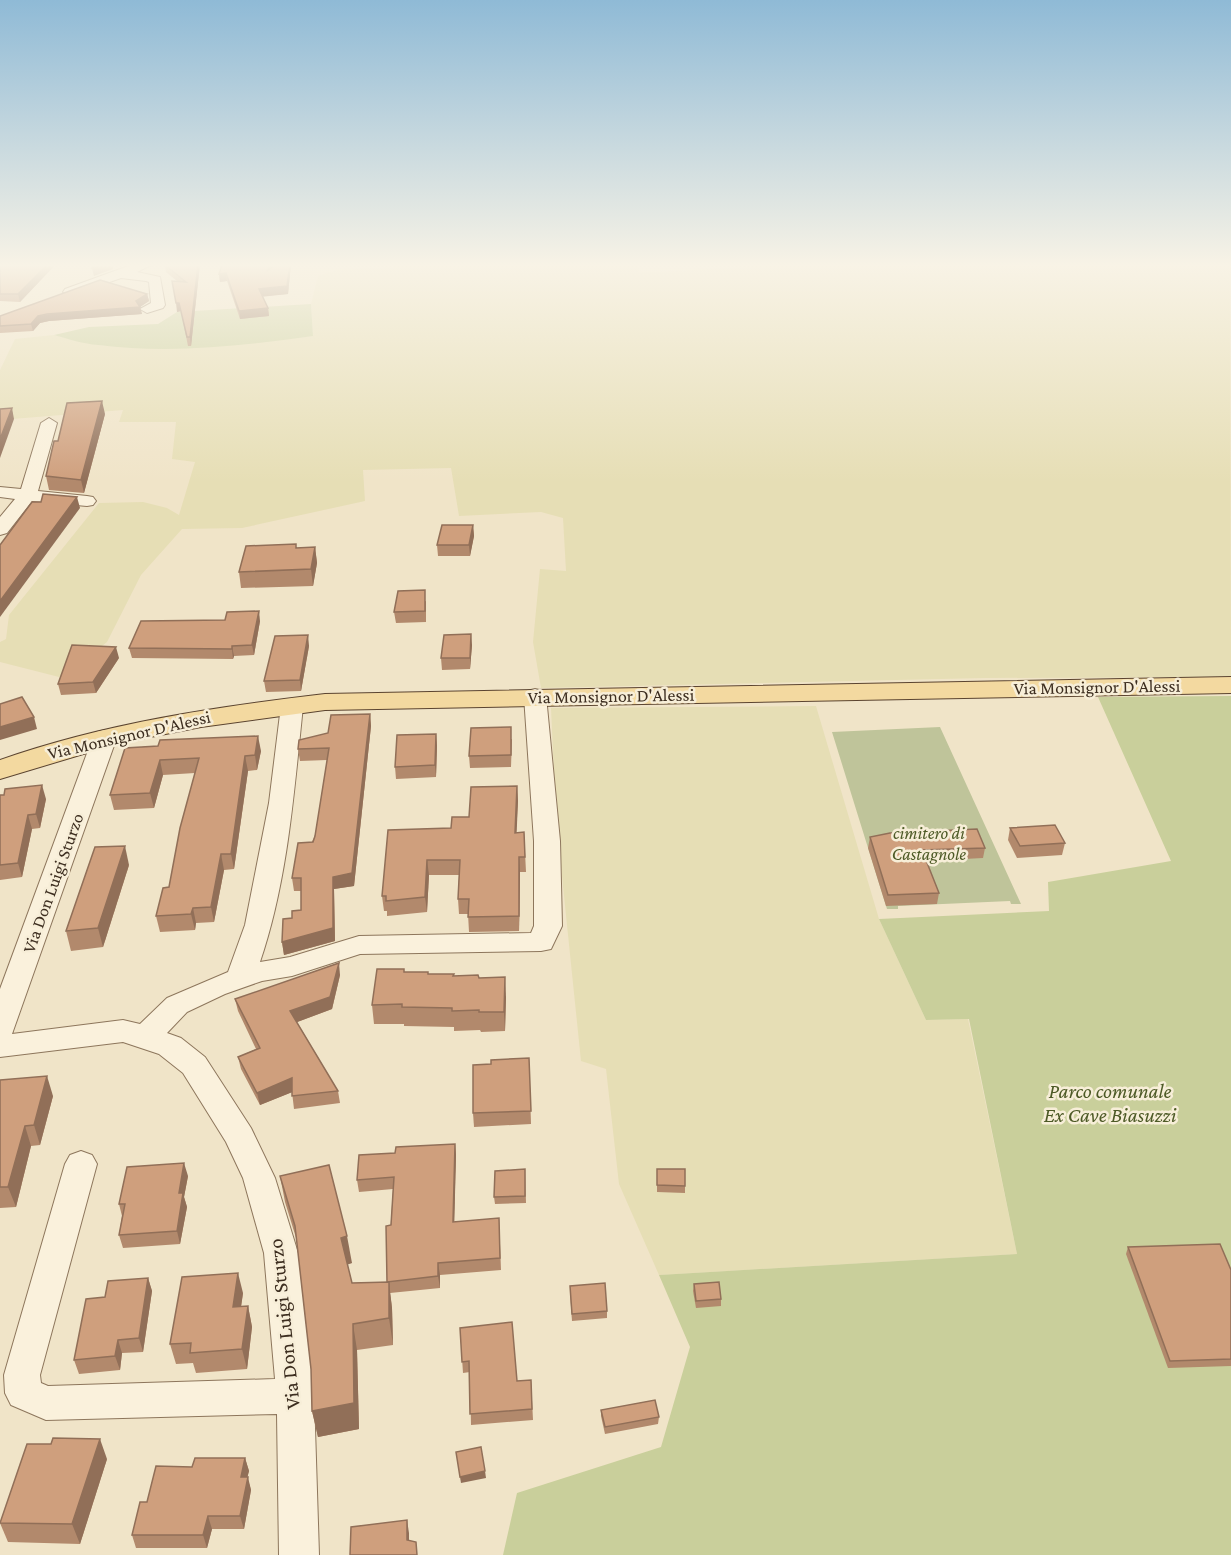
<svg xmlns="http://www.w3.org/2000/svg" width="1231" height="1555" viewBox="0 0 1231 1555" font-family="'Crimson Pro',serif">
	<style>
		.farmland { fill: #e6deb5 }
		.green { fill: #c9cf9b }
		.cemetery { fill: #bfc49a }
		.lines { fill: none; stroke-linecap: round; stroke-linejoin: round }
		.minor-casing { stroke: #8d765c; stroke-width: 2 }
		.major-casing { stroke: #5b4430; stroke-width: 2 }
		.minor { fill: #faf1dc; fill-rule: evenodd }
		.major { fill: #f3d9a0; fill-rule: evenodd }
		.wall { fill: #b2896c }
		.shaded-wall { fill: #916f58 }
		.building { fill: #cf9f7d; stroke: #916f58; stroke-width: 1.5 }
		.labels { text-anchor: middle; dominant-baseline: central; stroke-width: 5; stroke-linejoin: round; paint-order: stroke }
		.street-label { font-size: 18px; fill: #3d2e20; stroke: #f7eed8 }
		.park-label { font-size: 18px; font-style: italic; fill: #4d5a26; stroke: #f7eed8 }
		.near-park-label { font-size: 21px; font-style: italic; fill: #4d5a26; stroke: #f7eed8 }
		.near-street-label { font-size: 21px; fill: #3d2e20; stroke: #f7eed8 }
	</style>
	<rect width="100%" height="100%" fill="#f0e4c8"/>
	<g class="farmland">
		<polygon points="445,264 637,264 640,273 797,264 1230,264 1231,677 986,678 541,688 533,642 540,569 566,571 563,518 541,512 459,516 451,468 363,470 365,501 242,528 182,529 141,575 107,642 63,678 0,662 0,642 6,639 9,615 99,503 143,502 167,508 179,515 195,462 172,459 176,422 119,422 123,410 0,420 0,370 15,339 54,335 97,345 136,348 313,336 311,304 318,276 337,270"/>
		<polygon points="816,706 879,919 926,1020 968,1019 1017,1254 659,1275 619,1184 606,1069 581,1061 556,818 551,708"/>
	</g>
	<g class="green">
		<path d="M 311,304 L 313,336 C 242,346 170,354 98,345 C 84,344 68,339 54,335 L 89,327 L 158,324 L 177,312 Z"/>
		<polygon points="1231,696 1231,1555 503,1555 517,1493 661,1447 690,1347 659,1275 1017,1254 969,1019 926,1020 879,919 1049,911 1048,882 1171,861 1098,697"/>
	</g>
	<polygon class="cemetery" points="940,727 1021,904 1011,904 1010,901 898,906 898,909 887,909 832,732"/>
	<g class="lines">
		<g class="minor-casing">
			<g id="minor">
				<polygon points="134,264 153,264 137,272 160,277 165,305 163,308 147,313 140,309 151,303 149,282 146,281 121,278 70,296 63,292 65,289"/>
				<polygon points="49,418 57,423 38,491 87,496 93,497 96,501 93,505 87,506 32,501 7,533 0,535 0,517 15,499 0,497 0,487 21,489 41,423"/>
				<path d="M 535,689 L 543,691 L 546,696 L 560,841 L 562,926 L 551,949 L 541,951 L 360,954 L 292,976 L 262,981 L 225,994 L 187,1012 L 167,1033 L 181,1038 L 205,1057 L 251,1128 L 275,1178 L 298,1253 L 314,1396 L 319,1555 L 279,1555 L 277,1414 L 46,1420 L 11,1405 L 5,1393 L 4,1375 L 65,1164 L 70,1155 L 81,1151 L 92,1155 L 97,1164 L 40,1375 L 41,1383 L 48,1386 L 275,1379 L 264,1253 L 243,1178 L 226,1142 L 183,1073 L 159,1054 L 123,1042 L 0,1057 L 0,989 L 93,737 L 97,732 L 105,730 L 113,732 L 117,737 L 12,1034 L 123,1020 L 140,1024 L 167,998 L 228,972 L 245,925 L 269,803 L 281,706 L 284,701 L 292,699 L 300,701 L 303,706 C 294,791 288,880 260,962 L 290,957 L 359,936 L 531,933 L 534,926 L 534,841 L 524,696 L 527,691 Z"/>
			</g>
		</g>
		<g class="major-casing">
			<path id="major" d="M 1231,677 L 1231,693 L 325,710 L 201,727 L 120,743 L 0,779 L 0,760 C 105,723 215,707 325,694 Z"/>
		</g>
		<use href="#minor" class="minor"/>
		<use href="#major" class="major"/>
	</g>
	<g class="wall">
		<polygon points="0,264 56,264 20,302 0,301"/>
		<polygon points="200,264 191,346 188,346 181,311 177,312 177,281 166,272 165,265"/>
		<polygon points="222,264 271,264 271,268 277,264 291,264 288,294 262,296 268,308 269,316 240,319 227,281 220,282 219,274"/>
		<polygon points="147,294 149,301 140,307 142,314 49,321 40,323 33,331 0,333 0,316"/>
		<polygon points="105,414 84,493 49,490 46,476"/>
		<polygon points="473,525 474,536 470,556 438,556 437,545"/>
		<polygon points="315,547 317,563 313,586 241,588 239,572 297,548"/>
		<polygon points="426,601 426,622 396,623 394,612"/>
		<polygon points="225,620 260,621 254,655 234,656 233,659 132,658 129,648"/>
		<polygon points="472,645 470,669 442,670 441,658"/>
		<polygon points="309,646 301,691 266,692 264,681"/>
		<polygon points="119,658 96,693 61,695 58,684"/>
		<polygon points="370,714 371,726 354,886 334,889 335,941 284,955 282,942 292,918 301,910 301,891 294,891 292,878 315,836 327,760 300,761 298,749"/>
		<polygon points="436,734 437,746 436,777 396,779 395,767"/>
		<polygon points="512,739 511,767 470,768 469,756"/>
		<polygon points="125,748 261,751 257,770 248,771 234,869 224,870 214,922 196,923 195,930 160,932 156,916 169,887 195,773 163,775 154,808 114,810 110,795"/>
		<polygon points="517,786 518,801 516,833 524,832 526,872 520,872 519,931 469,932 468,914 459,914 458,899 459,875 429,875 427,912 387,916 387,911 384,911 382,896 451,828"/>
		<polygon points="0,795 46,799 40,828 32,829 22,877 0,880"/>
		<polygon points="1010,828 1065,843 1062,855 1017,858 1008,840"/>
		<polygon points="870,837 985,848 983,858 926,861 939,893 937,904 886,906 868,848"/>
		<polygon points="129,865 103,947 71,951 66,931"/>
		<polygon points="404,969 404,972 479,978 506,997 505,1031 481,1032 480,1030 454,1031 454,1027 404,1026 404,1024 374,1024 372,1005"/>
		<polygon points="340,975 332,1009 297,1022 338,1091 340,1103 294,1109 292,1092 260,1105 241,1069 238,1057 256,1049 238,1011 235,999"/>
		<polygon points="529,1058 531,1124 474,1127 473,1113 491,1064"/>
		<polygon points="0,1080 53,1096 40,1145 31,1146 16,1207 0,1208"/>
		<polygon points="455,1144 456,1155 454,1222 499,1218 501,1270 440,1275 440,1288 390,1293 392,1308 393,1345 357,1350 359,1429 318,1437 312,1411 311,1369 297,1241 285,1202 280,1176 352,1263 347,1264 352,1283 387,1282 393,1189 359,1192 357,1180 395,1153"/>
		<polygon points="525,1169 526,1203 495,1204 494,1197"/>
		<polygon points="657,1169 685,1169 685,1193 657,1192"/>
		<polygon points="188,1176 184,1197 187,1207 180,1244 123,1248 119,1235 122,1216 119,1204"/>
		<polygon points="1128,1247 1231,1270 1231,1366 1168,1368 1126,1254"/>
		<polygon points="148,1278 152,1291 143,1352 122,1353 120,1370 79,1374 74,1360 105,1297"/>
		<polygon points="694,1284 721,1299 721,1306 696,1308 693,1291"/>
		<polygon points="243,1293 241,1307 248,1306 252,1327 247,1369 196,1373 193,1363 176,1364 170,1344"/>
		<polygon points="570,1293 607,1311 607,1318 572,1321"/>
		<polygon points="460,1328 517,1381 531,1380 533,1420 471,1425 470,1372 463,1373"/>
		<polygon points="601,1410 659,1417 658,1424 605,1434 601,1416"/>
		<polygon points="245,1458 249,1471 247,1477 251,1490 244,1529 212,1529 207,1548 136,1548 132,1535 147,1502 192,1467"/>
		<polygon points="107,1459 80,1544 8,1542 0,1523"/>
	</g>
	<g class="shaded-wall">
		<polygon points="48,264 56,264 20,302 18,294"/>
		<polygon points="102,264 113,264 113,269 94,276 92,268"/>
		<polygon points="198,264 200,264 191,346 190,337"/>
		<polygon points="290,264 291,264 288,294 260,297 259,289"/>
		<polygon points="226,273 227,281 220,282 219,274"/>
		<polygon points="147,294 149,301 140,307 142,314 49,321 40,323 33,331 31,324 38,316 136,301"/>
		<polygon points="176,303 179,303 181,311 177,312"/>
		<polygon points="268,308 269,316 240,319 239,311"/>
		<polygon points="102,401 105,414 84,493 81,480"/>
		<polygon points="12,408 14,419 0,458 0,439"/>
		<polygon points="77,497 80,508 0,617 0,601"/>
		<polygon points="473,525 474,536 470,556 469,545"/>
		<polygon points="315,547 317,563 313,586 311,569"/>
		<polygon points="259,611 260,621 254,655 252,645"/>
		<polygon points="471,634 472,645 470,669 470,658"/>
		<polygon points="308,635 309,646 301,691 300,680"/>
		<polygon points="232,646 234,656 233,659 232,649"/>
		<polygon points="116,647 119,658 96,693 93,682"/>
		<polygon points="370,714 371,726 354,886 334,889 335,941 284,955 282,942 333,877"/>
		<polygon points="34,717 37,729 0,740 0,727"/>
		<polygon points="436,734 437,746 436,777 435,765"/>
		<polygon points="258,736 261,751 257,770 255,755"/>
		<polygon points="245,756 248,771 234,869 231,854"/>
		<polygon points="160,760 163,775 154,808 150,793"/>
		<polygon points="42,785 46,799 40,828 36,814"/>
		<polygon points="517,786 518,801 516,847 515,833"/>
		<polygon points="28,815 32,829 22,877 18,863"/>
		<polygon points="125,846 129,865 103,947 98,928"/>
		<polygon points="221,854 224,870 214,922 211,907"/>
		<polygon points="519,857 520,872 519,931"/>
		<polygon points="427,860 429,875 427,912 425,897"/>
		<polygon points="193,908 196,923 195,930 191,914"/>
		<polygon points="339,963 340,975 332,1009 292,1024 290,1011"/>
		<polygon points="505,977 506,997 505,1031 504,1012"/>
		<polygon points="47,1076 53,1096 40,1145 34,1125"/>
		<polygon points="292,1078 295,1091 260,1105 257,1093"/>
		<polygon points="25,1126 31,1146 16,1207 8,1187"/>
		<polygon points="455,1144 456,1155 454,1234 453,1222"/>
		<polygon points="184,1163 188,1176 184,1197 187,1207 180,1244 177,1231 179,1193"/>
		<polygon points="347,1236 352,1263 346,1265 341,1238"/>
		<polygon points="438,1263 440,1275 440,1288 438,1276"/>
		<polygon points="238,1273 243,1293 238,1327 233,1307"/>
		<polygon points="148,1278 152,1291 143,1352 139,1338"/>
		<polygon points="389,1282 392,1308 393,1345 389,1318"/>
		<polygon points="248,1306 252,1327 247,1369 242,1349"/>
		<polygon points="353,1324 357,1350 359,1429 318,1437 312,1411"/>
		<polygon points="118,1340 122,1353 120,1370 115,1356"/>
		<polygon points="100,1439 107,1459 80,1544 72,1524"/>
		<polygon points="245,1458 249,1471 244,1491 241,1477"/>
		<polygon points="485,1471 486,1478 461,1483 460,1477"/>
		<polygon points="248,1477 251,1490 244,1529 240,1516"/>
		<polygon points="208,1516 212,1529 207,1548 203,1535"/>
		<polygon points="407,1520 409,1533 409,1553 407,1540"/>
	</g>
	<g class="building">
		<polygon points="0,264 48,264 18,294 0,294"/>
		<polygon points="93,264 102,264 92,268"/>
		<polygon points="198,264 190,337 187,337 179,303 176,303 172,281 186,282 165,265"/>
		<polygon points="222,264 270,264 268,270 277,264 290,264 287,286 259,289 268,308 239,311 226,273 219,274"/>
		<polygon points="100,280 147,294 136,301 140,307 47,314 38,316 31,324 0,326 0,316"/>
		<polygon points="102,401 81,480 46,476 54,441 58,441 67,403"/>
		<polygon points="12,408 0,439 0,409"/>
		<polygon points="43,494 77,497 0,601 0,545 32,502 41,502"/>
		<polygon points="442,525 473,525 469,545 437,545"/>
		<polygon points="296,544 296,548 315,547 311,569 239,572 246,546"/>
		<polygon points="425,590 425,611 394,612 398,591"/>
		<polygon points="259,611 252,645 232,646 232,649 129,648 141,621 225,620 227,612"/>
		<polygon points="471,634 470,658 441,658 444,635"/>
		<polygon points="308,635 300,680 264,681 275,636"/>
		<polygon points="72,645 116,647 93,682 58,684"/>
		<polygon points="22,697 34,717 0,727 0,704"/>
		<polygon points="370,714 352,873 333,877 333,928 282,942 283,919 292,918 292,911 301,910 301,878 292,878 298,843 313,842 315,836 329,748 298,749 299,740 328,733 331,715"/>
		<polygon points="511,727 511,755 469,756 471,728"/>
		<polygon points="436,734 435,765 395,767 397,735"/>
		<polygon points="258,736 255,755 245,756 231,854 221,854 211,907 193,908 191,914 156,916 163,888 169,887 180,828 199,758 160,760 150,793 110,795 125,748 158,746 160,740"/>
		<polygon points="42,785 36,814 28,815 18,863 0,865 0,795 4,795 5,789"/>
		<polygon points="517,786 515,833 524,832 525,857 519,857 519,916 468,917 469,899 458,899 460,860 427,860 425,897 386,901 386,896 382,896 388,830 451,828 452,817 469,817 471,787"/>
		<polygon points="1055,825 1065,843 1020,846 1010,828"/>
		<polygon points="977,829 985,848 922,850 939,893 888,895 870,837 890,833"/>
		<polygon points="125,846 98,928 66,931 95,847"/>
		<polygon points="339,963 330,997 290,1011 338,1091 292,1096 292,1078 257,1093 238,1057 260,1048 235,999"/>
		<polygon points="377,969 404,969 404,972 428,972 428,974 454,974 453,976 478,975 479,978 505,977 504,1012 479,1012 479,1010 452,1011 452,1008 402,1007 402,1004 372,1005"/>
		<polygon points="529,1058 531,1111 473,1113 473,1065 491,1064 491,1060"/>
		<polygon points="47,1076 34,1125 25,1126 8,1187 0,1187 0,1080"/>
		<polygon points="455,1144 453,1222 499,1218 500,1258 438,1263 438,1276 387,1282 386,1226 391,1225 394,1177 357,1180 359,1155 395,1153 396,1147"/>
		<polygon points="184,1163 179,1193 183,1193 177,1231 119,1235 125,1204 119,1204 127,1167"/>
		<polygon points="329,1165 347,1236 341,1238 352,1283 389,1282 389,1318 353,1324 354,1403 312,1411 311,1369 295,1226 280,1176"/>
		<polygon points="525,1169 525,1196 494,1197 495,1171"/>
		<polygon points="657,1169 685,1169 685,1186 657,1185"/>
		<polygon points="1220,1244 1231,1270 1231,1359 1170,1361 1128,1247"/>
		<polygon points="238,1273 233,1307 248,1306 242,1349 190,1353 191,1343 170,1344 182,1277"/>
		<polygon points="148,1278 139,1338 118,1340 115,1356 74,1360 86,1299 105,1297 108,1281"/>
		<polygon points="719,1282 721,1299 696,1301 694,1284"/>
		<polygon points="605,1283 607,1311 572,1314 570,1286"/>
		<polygon points="512,1322 517,1381 531,1380 532,1409 470,1414 469,1361 462,1362 460,1328"/>
		<polygon points="655,1400 659,1417 605,1427 601,1410"/>
		<polygon points="53,1438 100,1439 72,1524 0,1523 27,1444 51,1444"/>
		<polygon points="481,1447 485,1471 460,1477 456,1452"/>
		<polygon points="195,1458 245,1458 241,1477 248,1477 240,1516 208,1516 203,1535 132,1535 140,1502 147,1502 156,1466 192,1467"/>
		<polygon points="407,1520 407,1540 416,1542 417,1555 350,1555 351,1527"/>
	</g>
	<linearGradient id="sky" x2="0" y2="1"><stop stop-color="#8fbad6"/><stop offset="0.55" stop-color="#f8f3e6"/><stop offset="1" stop-color="#f8f3e6" stop-opacity="0"/></linearGradient>
	<rect width="1231" height="482" fill="url(#sky)"/>
	<g class="labels">
		<g class="street-label">
			<text transform="translate(1097 687) rotate(-1)">Via Monsignor D'Alessi</text>
			<text transform="translate(611 696) rotate(-1)">Via Monsignor D'Alessi</text>
			<text transform="translate(129 735) rotate(-13)">Via Monsignor D'Alessi</text>
			<text transform="translate(53 883) rotate(-70)">Via Don Luigi Sturzo</text>
		</g>
		<g class="park-label">
			<text x="929" y="833">cimitero di<tspan x="929" dy="21">Castagnole</tspan></text>
		</g>
		<g class="near-park-label">
			<text x="1110" y="1091">Parco comunale<tspan x="1110" dy="24">Ex Cave Biasuzzi</tspan></text>
		</g>
		<g class="near-street-label">
			<text transform="translate(284 1324) rotate(-96)">Via Don Luigi Sturzo</text>
		</g>
	</g>
</svg>
